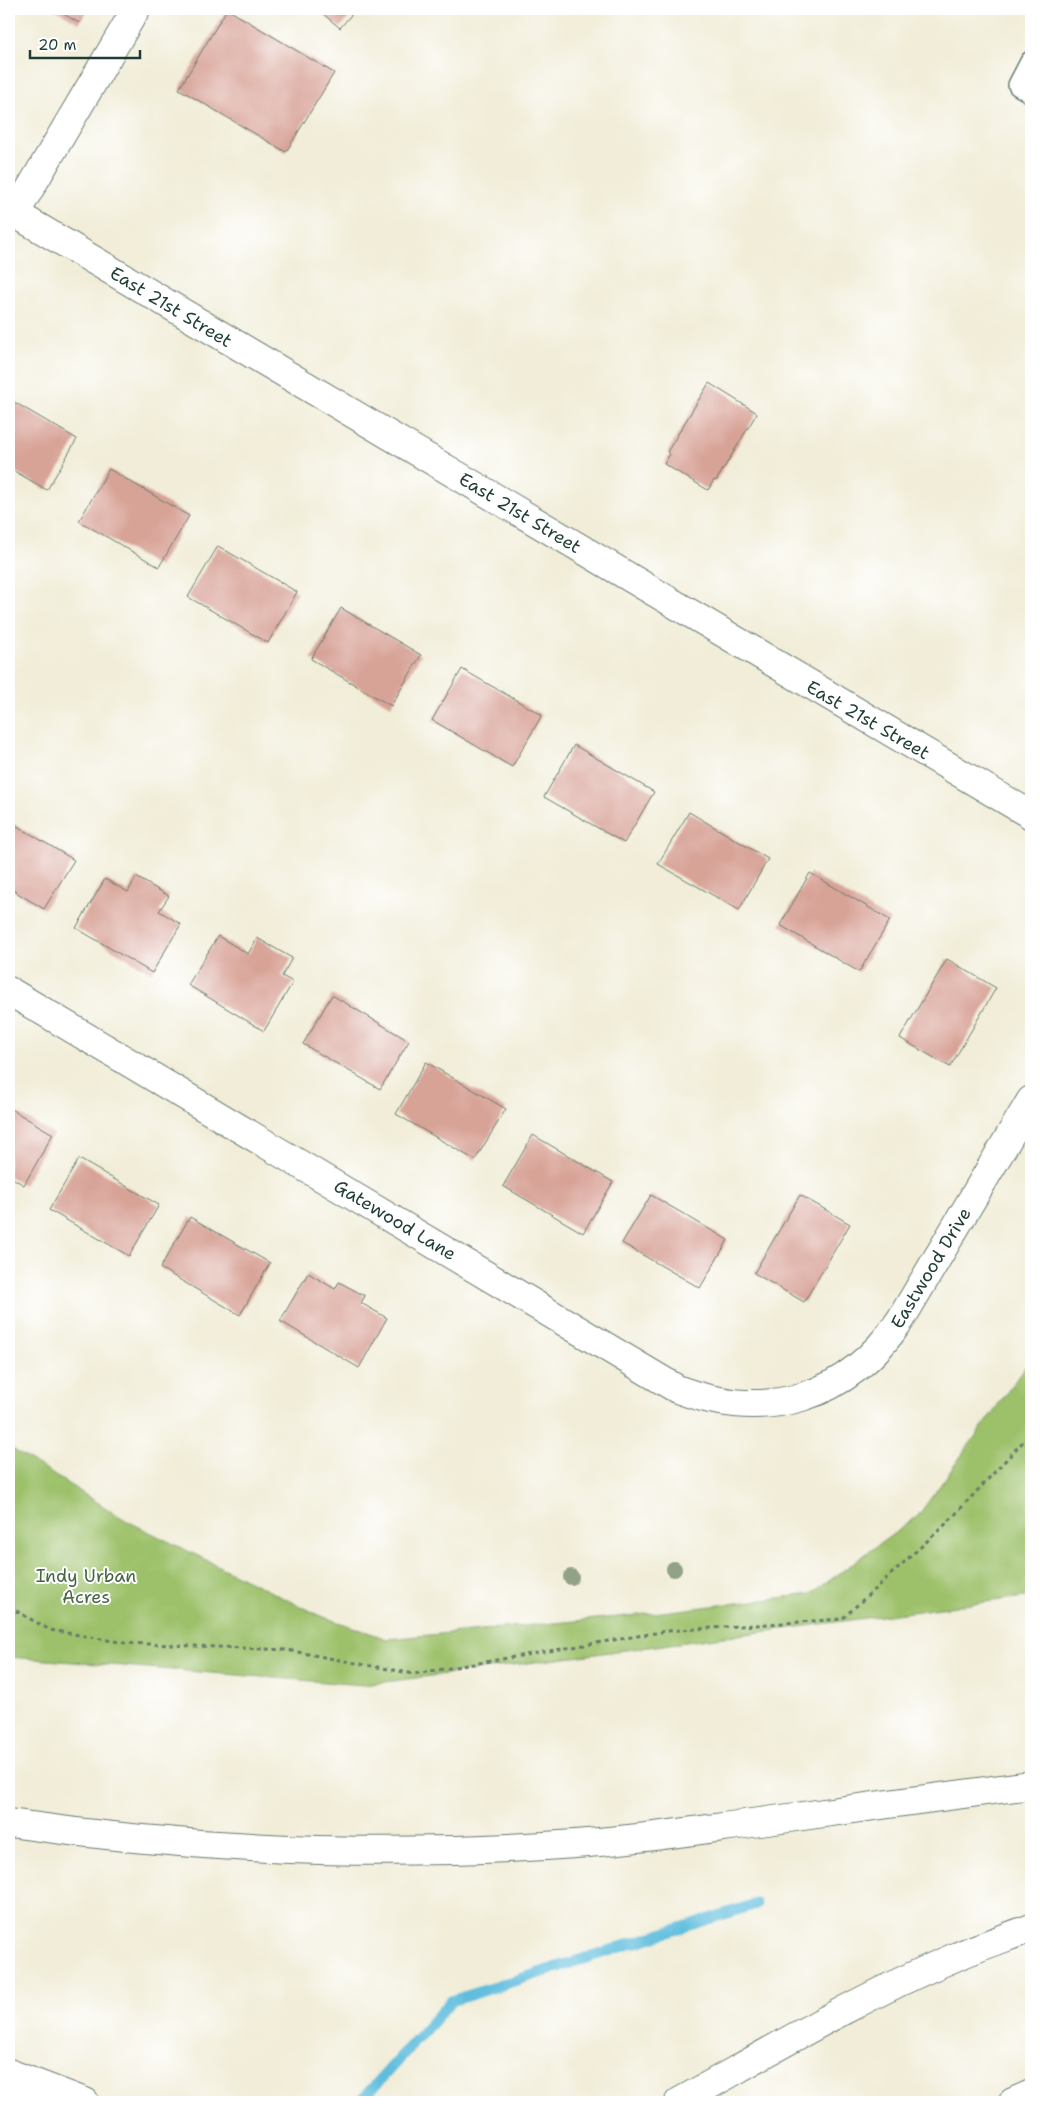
<svg xmlns="http://www.w3.org/2000/svg" width="1040" height="2111" viewBox="0 0 1040 2111" font-family="'Shantell Sans',sans-serif">
	<style>
		.green { fill: #9dc16b; stroke: #5e7f50 }
		.lines { fill: none; stroke-linecap: round; stroke-linejoin: round }
		.stream { stroke: #5fbddd; stroke-width: 11 }
		.building { fill: #d8a397 }
		.service-casing { stroke: #687b6d; stroke-width: 24 }
		.minor-casing { stroke: #687b6d; stroke-width: 30 }
		.secondary-casing { stroke: #687b6d; stroke-width: 30 }
		.motorway-casing { stroke: #687b6d; stroke-width: 30 }
		.path { stroke: #687b6d; stroke-width: 3; stroke-dasharray: 4 4; stroke-linecap: butt }
		.service { stroke: #fff; stroke-width: 21 }
		.minor { stroke: #fff; stroke-width: 28 }
		.secondary { stroke: #fff; stroke-width: 28 }
		.motorway { stroke: #fff; stroke-width: 28 }
		.tree { fill: #92a287 }
		.labels { text-anchor: middle; dominant-baseline: central; stroke-width: 4; stroke-linejoin: round; paint-order: stroke }
		.street-label { font-size: 18px; fill: #1f3d34; stroke: #fff }
		.park-label { font-size: 18px; fill: #456544; stroke: #fff }
	</style>
	<rect width="100%" height="100%" fill="#fff"/>
	<filter id="ink" filterUnits="userSpaceOnUse"><feTurbulence type="fractalNoise" baseFrequency=".02" numOctaves="2"/><feDisplacementMap in="SourceGraphic" scale="10" xChannelSelector="R" yChannelSelector="G"/><feConvolveMatrix kernelMatrix="1 2 1 2 8 2 1 2 1" color-interpolation-filters="sRGB"/></filter>
	<filter id="wash" filterUnits="userSpaceOnUse"><feTurbulence type="fractalNoise" baseFrequency=".0096" numOctaves="4" result="noise"/><feDisplacementMap in="SourceGraphic" scale="20" xChannelSelector="R" yChannelSelector="G"/><feGaussianBlur stdDeviation="1.12" result="paint"/><feColorMatrix in="noise" values="0 0 0 0 0 0 0 0 0 0 0 0 0 0 0 0 0 1.4 0 .05"/><feComposite in="paint" operator="in"/></filter>
	<g filter="url(#wash)">
		<rect width="100%" height="100%" fill="#f1edd8"/>
		<polygon class="green" points="1031,1359 1031,1596 363,1685 9,1657 9,1447 127,1521 318,1615 387,1639 638,1615 811,1594 918,1516"/>
		<g class="lines">
			<polyline class="stream" points="360,2102 451,2001 756,1904"/>
		</g>
		<g id="blocks">
			<g class="building">
				<polygon points="55,9 88,9 79,23"/>
				<polygon points="227,9 334,73 286,152 179,89"/>
				<polygon points="317,9 356,9 340,28"/>
				<polygon points="709,383 757,413 716,481 714,480 708,490 664,464 670,454 667,452"/>
				<polygon points="9,399 77,439 47,490 9,468"/>
				<polygon points="109,469 189,516 159,567 79,521"/>
				<polygon points="218,546 297,592 268,643 188,597"/>
				<polygon points="341,608 421,655 391,706 311,659"/>
				<polygon points="462,669 542,715 512,767 432,720"/>
				<polygon points="574,745 654,792 624,843 544,797"/>
				<polygon points="689,812 768,859 739,910 658,864"/>
				<polygon points="9,821 74,860 44,909 9,888"/>
				<polygon points="810,873 890,920 859,972 780,925"/>
				<polygon points="136,877 169,896 159,911 181,924 152,973 76,928 105,879 128,892"/>
				<polygon points="218,936 248,954 257,938 292,958 282,976 293,982 264,1031 188,985"/>
				<polygon points="947,959 996,988 950,1067 900,1038"/>
				<polygon points="332,995 409,1041 380,1089 303,1044"/>
				<polygon points="426,1062 506,1109 475,1160 396,1114"/>
				<polygon points="9,1108 53,1134 24,1185 9,1176"/>
				<polygon points="533,1135 613,1182 583,1233 503,1186"/>
				<polygon points="79,1159 159,1205 129,1256 49,1210"/>
				<polygon points="651,1195 728,1240 700,1288 622,1243"/>
				<polygon points="800,1195 850,1224 804,1302 754,1273"/>
				<polygon points="190,1217 270,1263 240,1315 160,1268"/>
				<polygon points="308,1273 335,1289 339,1282 365,1296 361,1303 387,1318 359,1368 280,1321"/>
			</g>
		</g>
	</g>
	<g filter="url(#ink)">
		<use href="#blocks" fill-opacity="0" stroke="#687b6d" stroke-width="1"/>
		<g class="lines">
			<g class="service-casing">
				<polyline id="service" points="1031,62 1019,85 1031,92"/>
			</g>
			<g class="minor-casing">
				<g id="minor">
					<polyline points="15,214 136,9"/>
					<path d="M 9,991 L 677,1389 C 767,1423 847,1399 901,1319 L 1031,1100"/>
				</g>
			</g>
			<g class="secondary-casing">
				<polyline id="secondary" points="9,210 1031,815"/>
			</g>
			<g class="motorway-casing">
				<g id="motorway">
					<path d="M 9,1823 C 196,1850 386,1858 575,1844 C 637,1840 699,1830 760,1822 C 850,1809 941,1797 1031,1785"/>
					<polyline points="9,2073 85,2102"/>
					<polyline points="9,2092 30,2102"/>
					<path d="M 679,2102 C 769,2052 858,1998 953,1958 C 978,1947 1005,1938 1031,1928"/>
					<polyline points="1013,2102 1031,2094"/>
				</g>
			</g>
			<polyline class="path" points="9,1607 50,1630 125,1643 287,1650 414,1674 667,1631 842,1619 949,1521 1031,1433"/>
			<use href="#service" class="service"/>
			<use href="#minor" class="minor"/>
			<use href="#secondary" class="secondary"/>
			<use href="#motorway" class="motorway"/>
		</g>
		<g class="tree">
			<circle cx="674" cy="1569" r="8"/>
			<circle cx="571" cy="1577" r="8"/>
		</g>
	</g>
	<g class="labels">
		<g class="street-label">
			<text transform="translate(171 307) rotate(31)">East 21st Street</text>
			<text transform="translate(520 513) rotate(31)">East 21st Street</text>
			<text transform="translate(868 720) rotate(30)">East 21st Street</text>
			<text transform="translate(395 1220) rotate(31)">Gatewood Lane</text>
			<text transform="translate(931 1268) rotate(-59)">Eastwood Drive</text>
		</g>
		<g class="park-label">
			<text x="86" y="1576">Indy Urban<tspan x="86" dy="21">Acres</tspan></text>
		</g>
	</g>
	<rect width="1040" height="2111" fill="none" stroke="#fff" stroke-width="30"/>
	<path d="M30 50v8h110v-8" fill="none" stroke="#1f3d34" stroke-width="2.5"/>
	<text x="38" y="50" font-size="15" fill="#1f3d34" stroke="#ffffff" stroke-width="4" paint-order="stroke">20 m</text>
</svg>
